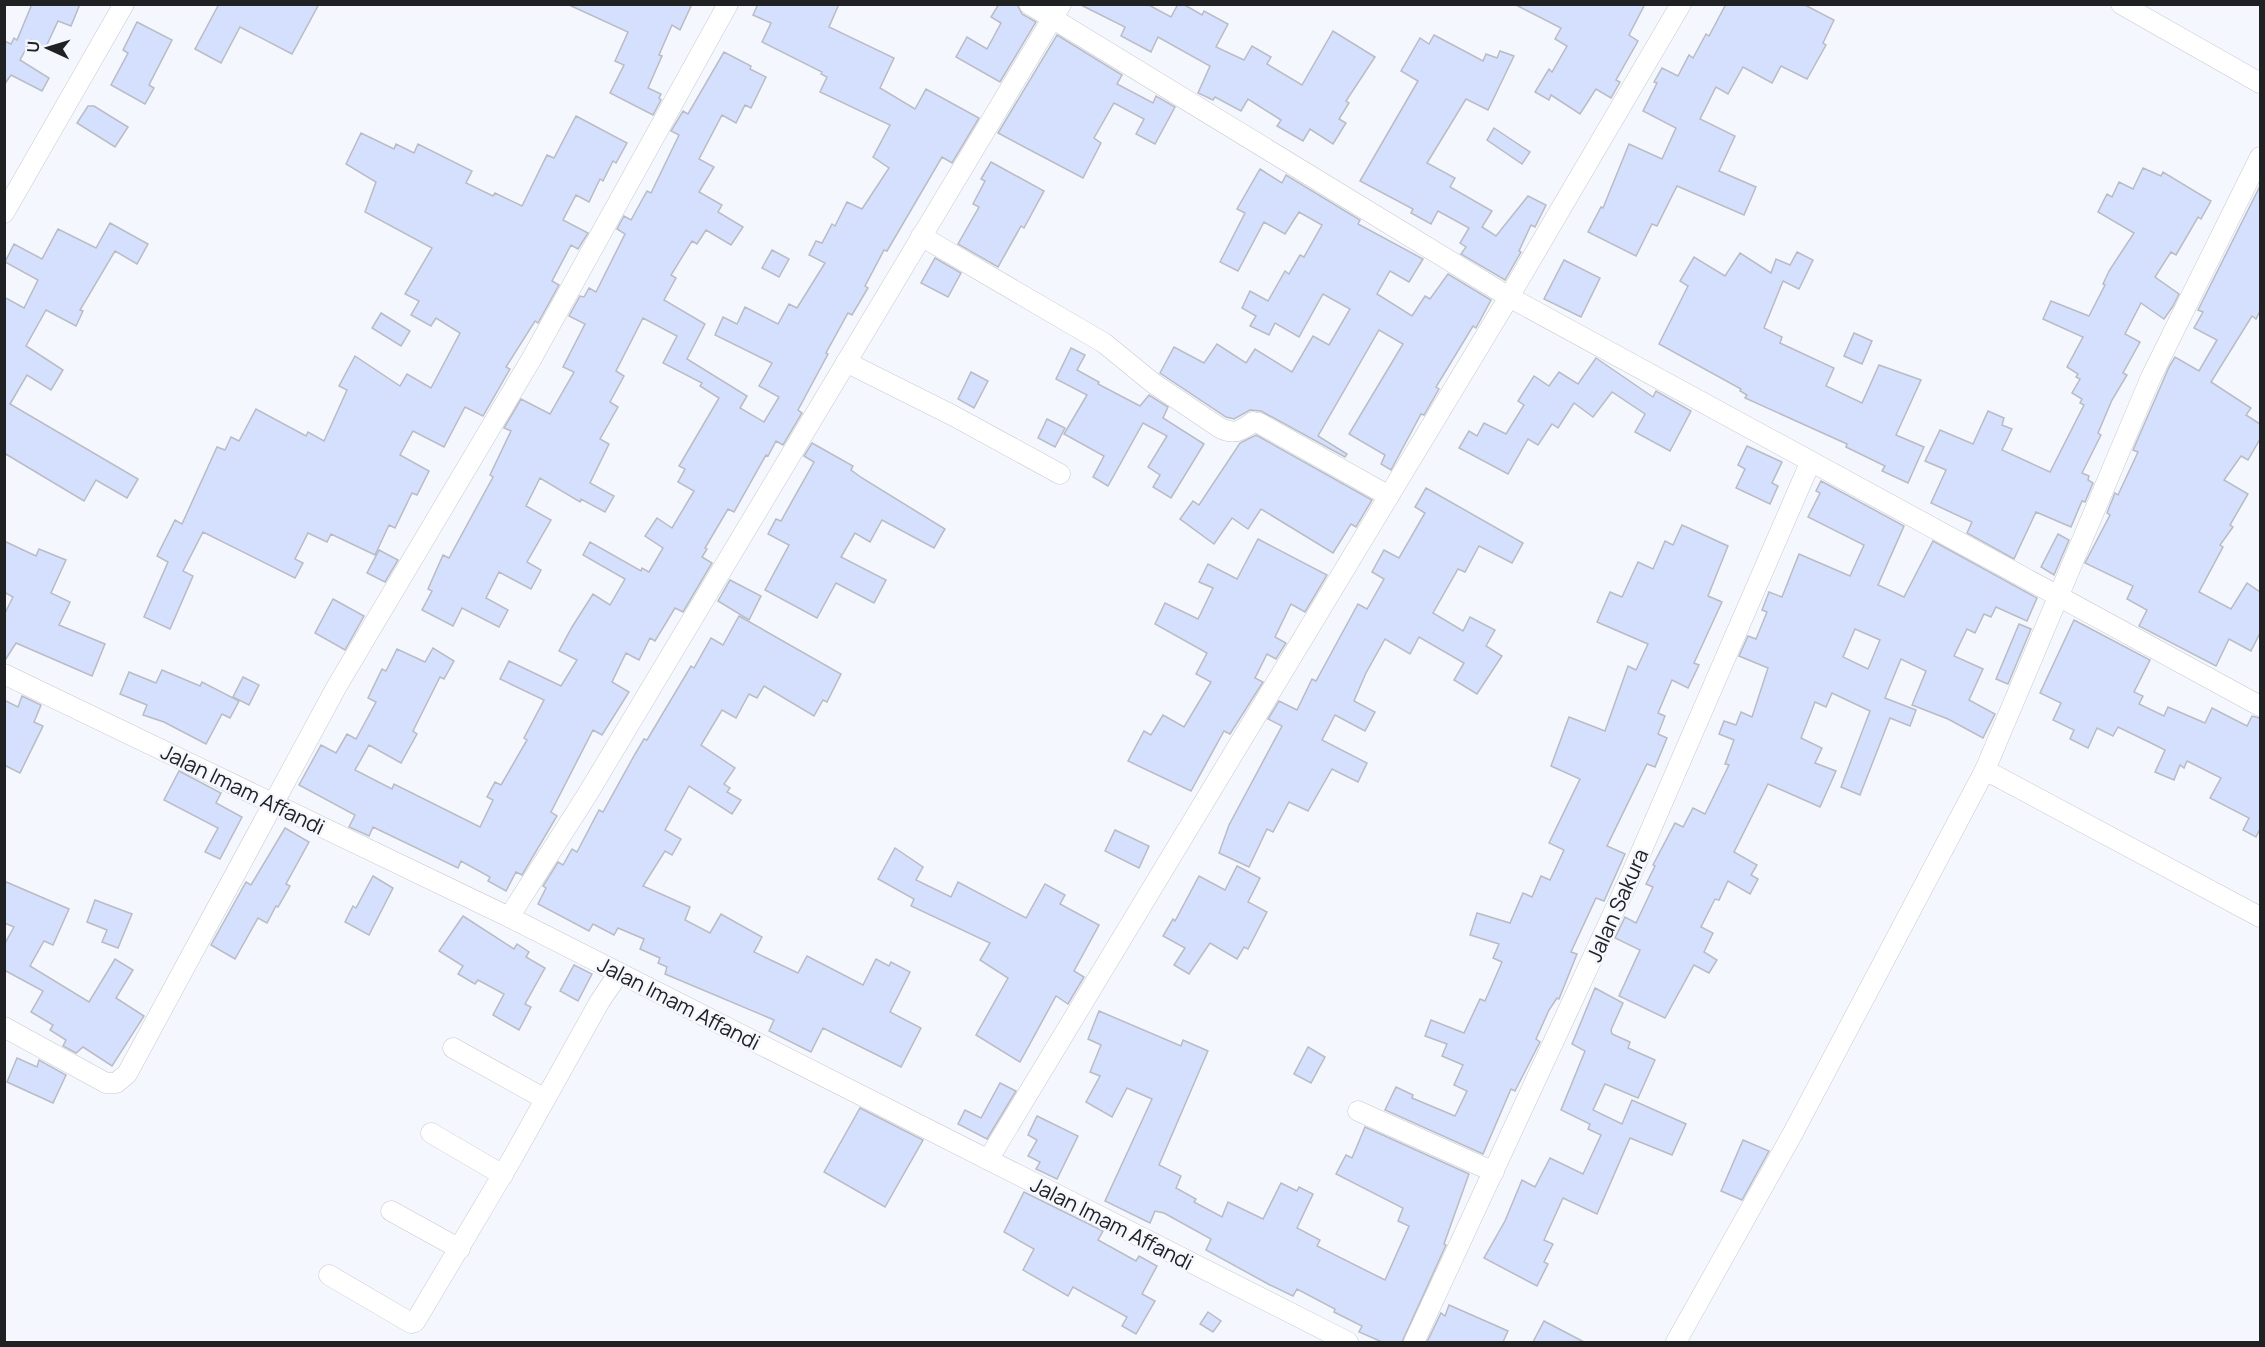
<svg xmlns="http://www.w3.org/2000/svg" width="2265" height="1347" viewBox="0 0 2265 1347" font-family="Manrope,sans-serif">
	<style>
		.building { fill: #d5dffe; stroke: #babcc3; stroke-width: 1.5; fill-rule: evenodd }
		.lines { fill: none; stroke-linecap: round; stroke-linejoin: round }
		.minor-casing { stroke: #c7c9d0; stroke-width: 21 }
		.minor { stroke: #fff; stroke-width: 20 }
		.labels { text-anchor: middle; dominant-baseline: central; stroke-width: 5; stroke-linejoin: round; paint-order: stroke }
		.street-label { font-size: 21px; fill: #202123; stroke: #f4f7fe }
	</style>
	<rect width="100%" height="100%" fill="#f4f7fe"/>
	<g class="building">
		<polygon points="32,4 80,4 71,26 58,21 45,49 31,40 20,60 49,78 42,91 11,75 4,85 4,41 11,44 14,38 17,40"/>
		<polygon points="219,4 319,4 292,54 240,27 221,63 195,49"/>
		<polygon points="567,4 692,4 680,30 672,25 659,55 662,56 648,88 661,94 659,98 661,100 653,115 610,93 624,65 615,61 628,32"/>
		<polygon points="758,4 839,4 829,27 894,58 880,88 915,109 926,89 979,118 952,163 942,157 887,251 884,250 865,286 868,288 852,315 848,313 826,353 828,354 798,410 802,413 783,445 776,441 768,456 766,455 734,512 728,509 705,548 707,549 702,557 712,563 683,612 675,608 655,641 650,638 639,660 626,653 612,682 629,692 602,735 593,730 551,812 557,816 522,875 516,872 506,891 488,881 490,877 461,861 458,868 373,827 369,836 349,827 355,815 299,785 321,745 336,753 347,734 356,739 376,702 368,698 382,669 386,671 397,649 425,662 433,648 454,661 444,679 440,677 413,731 417,734 401,763 369,745 355,770 392,789 394,784 480,827 493,800 487,797 495,782 501,785 527,740 524,738 544,700 500,679 509,661 561,686 577,660 559,651 572,627 593,594 610,605 625,579 583,555 590,542 641,571 642,568 649,572 663,548 645,536 657,518 672,528 694,491 678,482 685,469 679,466 719,398 700,386 702,383 663,363 677,336 643,318 616,371 624,376 610,402 618,407 600,439 609,444 590,483 614,496 605,512 581,499 580,502 540,478 526,506 551,520 527,562 541,570 531,589 499,572 486,598 508,610 499,627 462,608 453,626 422,610 432,591 428,589 443,555 449,558 493,477 490,475 511,431 504,428 521,399 550,414 574,372 563,367 585,324 569,316 580,296 584,297 589,288 596,292 625,234 617,229 624,216 631,220 647,191 651,193 679,135 671,131 683,111 688,114 724,52 751,66 750,69 766,77 751,108 745,105 736,123 722,115 699,159 714,167 699,192 722,205 718,212 743,227 731,245 706,230 697,244 692,241 671,275 676,278 664,300 705,324 687,359 747,396 740,408 764,422 779,397 759,386 772,363 715,335 723,317 737,324 745,307 778,324 789,304 797,308 825,263 809,255 816,241 822,243 832,224 835,226 847,202 862,209 889,168 873,157 890,125 820,92 827,77 821,74 822,72 762,42 771,23 753,15"/>
		<polygon points="999,4 1017,4 1022,14 1036,22 1000,82 956,57 967,37 987,49 1001,23 991,17"/>
		<polygon points="1079,4 1147,4 1171,17 1178,4 1183,4 1202,15 1204,11 1228,24 1216,47 1244,60 1252,46 1271,57 1267,64 1302,85 1333,31 1375,57 1346,101 1349,103 1339,119 1346,123 1333,144 1310,129 1303,141 1277,126 1281,120 1248,99 1241,111 1215,97 1213,100 1198,93 1210,66 1158,37 1151,52 1121,36 1125,27"/>
		<polygon points="1514,4 1645,4 1629,35 1638,41 1616,80 1620,82 1611,98 1596,89 1580,114 1551,95 1549,100 1535,92 1549,69 1552,72 1567,46 1555,39 1561,28"/>
		<polygon points="1726,4 1803,4 1834,20 1823,43 1826,45 1807,79 1781,66 1772,83 1743,67 1728,94 1716,87 1700,119 1735,136 1719,171 1756,187 1744,215 1677,186 1657,226 1652,224 1636,256 1588,232 1601,207 1603,208 1629,144 1662,159 1676,128 1643,111 1657,83 1654,82 1662,68 1678,76 1689,55 1693,58 1706,34 1709,36"/>
		<polygon points="137,22 172,40 149,85 154,88 145,104 111,85 128,53 123,50"/>
		<polygon points="1057,35 1122,75 1117,84 1153,103 1156,96 1175,107 1155,144 1136,134 1144,119 1114,103 1094,138 1101,143 1083,178 998,133"/>
		<polygon points="1434,35 1483,61 1486,54 1497,58 1500,51 1514,56 1488,110 1466,99 1427,163 1455,178 1450,187 1492,211 1482,227 1496,236 1528,196 1546,205 1535,227 1531,225 1519,251 1521,252 1505,280 1461,254 1466,247 1460,243 1469,228 1438,211 1431,224 1411,213 1413,209 1360,181 1418,81 1401,71 1420,38 1429,44"/>
		<polygon points="88,106 94,106 128,127 115,147 77,123"/>
		<polygon points="576,116 627,143 616,163 613,161 603,181 600,179 589,202 576,195 563,220 588,233 578,249 571,245 552,281 559,285 538,323 535,321 506,367 510,369 483,416 465,407 444,447 413,431 400,455 429,471 417,495 412,493 395,528 389,525 375,555 331,534 327,542 308,533 295,559 303,563 295,578 203,532 183,571 193,576 170,629 144,617 168,562 157,556 175,520 182,524 217,447 225,450 231,437 239,441 256,409 306,436 308,432 324,441 347,390 339,386 355,356 400,386 407,374 431,388 460,333 436,318 431,326 411,315 419,301 405,294 432,248 365,212 376,182 346,164 361,133 394,149 396,144 414,153 418,144 472,171 466,183 493,196 495,193 522,206 547,155 554,158"/>
		<polygon points="1494,128 1530,152 1522,164 1487,140"/>
		<polygon points="991,162 1044,191 1024,228 1021,226 998,267 958,244 979,207 973,204 985,181 981,179"/>
		<polygon points="2143,168 2161,176 2163,172 2211,201 2201,219 2198,217 2176,255 2171,252 2155,277 2179,294 2173,306 2164,319 2141,303 2125,334 2140,342 2123,373 2127,375 2112,400 2098,433 2101,435 2082,473 2089,476 2088,480 2093,483 2085,502 2082,501 2071,527 2036,512 2014,559 1967,533 1972,522 1931,503 1946,470 1925,461 1940,430 1973,444 1988,411 2004,418 2002,425 2012,429 2002,450 2050,472 2084,405 2080,403 2082,399 2072,393 2080,379 2076,377 2078,374 2067,367 2083,337 2043,319 2051,301 2089,316 2105,285 2103,284 2109,271 2134,233 2098,212 2107,194 2112,197 2119,182 2133,189"/>
		<polygon points="1260,169 1282,183 1286,175 1360,220 1358,224 1423,259 1409,282 1390,271 1377,294 1412,316 1425,296 1430,299 1448,274 1491,300 1476,328 1473,326 1436,387 1439,389 1424,415 1421,414 1391,470 1381,464 1385,455 1349,434 1403,344 1379,330 1318,436 1347,454 1345,457 1261,411 1250,410 1234,419 1226,417 1160,373 1174,347 1204,363 1217,344 1246,363 1255,349 1292,372 1313,336 1329,345 1350,309 1323,294 1299,337 1275,323 1269,335 1250,326 1256,316 1242,308 1250,291 1268,301 1285,271 1289,274 1300,255 1304,257 1322,225 1299,212 1285,234 1264,222 1238,271 1220,262 1245,213 1237,209"/>
		<polygon points="2260,186 2260,311 2256,319 2252,316 2211,382 2251,408 2246,415 2260,424 2260,439 2248,460 2241,456 2224,480 2248,494 2230,525 2233,527 2220,545 2223,547 2199,592 2231,609 2247,583 2260,592 2260,633 2251,651 2229,639 2216,666 2139,626 2147,610 2127,599 2133,586 2085,563 2110,515 2107,513 2115,493 2118,495 2138,452 2133,450 2169,367 2175,357 2199,371 2217,340 2194,328 2203,312 2198,310"/>
		<polygon points="110,223 148,244 137,264 115,251 80,310 83,311 76,326 46,310 26,346 63,370 51,390 27,375 10,404 138,479 127,498 96,480 84,501 4,453 4,297 24,308 38,280 5,262 14,244 42,259 58,229 96,248"/>
		<polygon points="772,250 789,259 779,277 762,268"/>
		<polygon points="1797,252 1813,260 1799,289 1783,281 1764,328 1782,337 1780,343 1834,368 1826,386 1862,403 1879,365 1921,380 1896,435 1924,447 1908,483 1882,471 1885,466 1846,447 1847,444 1745,398 1747,395 1740,391 1741,389 1659,344 1688,286 1680,281 1694,257 1725,276 1740,253 1771,273 1776,259 1790,265"/>
		<polygon points="935,258 961,273 948,297 921,283"/>
		<polygon points="1564,260 1600,278 1581,317 1544,299"/>
		<polygon points="381,313 410,331 401,346 372,328"/>
		<polygon points="1854,333 1872,341 1862,364 1844,356"/>
		<polygon points="1071,348 1085,355 1077,370 1099,382 1098,384 1140,406 1149,395 1168,407 1163,418 1204,444 1171,498 1153,487 1160,475 1148,467 1167,436 1143,423 1108,486 1093,477 1104,456 1064,434 1087,395 1056,379"/>
		<polygon points="1596,358 1653,397 1656,391 1691,411 1670,451 1635,432 1645,414 1612,392 1593,417 1574,403 1558,428 1552,424 1538,445 1528,439 1508,474 1459,448 1469,431 1477,436 1484,423 1506,434 1524,405 1518,401 1534,376 1549,386 1559,372 1578,384"/>
		<polygon points="971,372 988,381 974,408 958,399"/>
		<polygon points="1047,419 1065,428 1055,447 1038,438"/>
		<polygon points="1256,435 1372,500 1356,527 1351,524 1333,553 1261,509 1248,529 1232,518 1214,544 1180,519 1193,501 1199,505 1240,443"/>
		<polygon points="812,443 853,466 851,470 862,478 945,529 934,548 882,520 870,542 855,533 841,557 886,580 874,603 836,583 817,618 765,590 789,545 768,534 776,519 781,521 814,462 804,456"/>
		<polygon points="1747,446 1782,462 1772,483 1778,486 1770,504 1736,488 1745,469 1738,465"/>
		<path d="M 1821,481 L 1904,526 L 1878,585 L 1904,597 L 1933,541 L 2037,598 L 2027,621 L 1996,607 L 1991,617 L 1984,614 L 1975,633 L 1967,629 L 1954,656 L 1983,669 L 1969,700 L 1995,714 L 1983,738 L 1948,719 L 1912,705 L 1926,671 L 1901,659 L 1885,698 L 1916,710 L 1910,726 L 1890,718 L 1860,795 L 1841,787 L 1870,711 L 1832,693 L 1826,707 L 1815,702 L 1801,738 L 1822,748 L 1815,763 L 1836,771 L 1820,807 L 1768,784 L 1734,852 L 1757,865 L 1751,875 L 1758,879 L 1750,894 L 1728,881 L 1719,900 L 1715,899 L 1701,927 L 1713,933 L 1704,952 L 1717,960 L 1709,973 L 1694,965 L 1665,1018 L 1619,996 L 1640,950 L 1615,938 L 1625,917 L 1636,923 L 1653,887 L 1646,884 L 1655,866 L 1653,865 L 1675,823 L 1683,827 L 1693,808 L 1705,814 L 1729,765 L 1725,764 L 1734,740 L 1719,734 L 1724,721 L 1736,725 L 1741,712 L 1752,717 L 1768,668 L 1739,656 L 1748,636 L 1756,639 L 1767,612 L 1762,610 L 1769,592 L 1782,597 L 1799,554 L 1850,576 L 1864,545 L 1808,517 L 1820,493 L 1816,491 ZM 1855,629 L 1880,640 L 1868,669 L 1843,657 Z"/>
		<polygon points="1426,488 1523,543 1512,563 1479,546 1465,572 1458,569 1433,613 1463,631 1470,617 1495,630 1486,646 1502,656 1477,694 1454,680 1464,663 1419,637 1410,654 1385,639 1366,673 1354,701 1375,712 1365,731 1335,715 1322,740 1367,763 1358,782 1332,769 1308,811 1289,802 1273,832 1267,829 1249,867 1219,853 1229,825 1282,726 1268,719 1279,701 1297,710 1312,679 1316,681 1358,604 1367,609 1384,579 1372,572 1384,550 1399,558 1425,513 1415,507"/>
		<polygon points="1682,525 1728,546 1708,596 1722,602 1694,663 1699,665 1688,688 1672,680 1658,713 1665,716 1658,734 1667,738 1655,767 1647,764 1607,846 1625,854 1604,901 1596,898 1571,952 1577,954 1559,999 1557,998 1549,1010 1536,1039 1540,1042 1515,1091 1511,1089 1483,1154 1385,1110 1396,1087 1413,1095 1412,1098 1455,1116 1467,1091 1454,1085 1463,1065 1442,1056 1447,1044 1425,1036 1431,1020 1464,1033 1480,999 1485,1001 1502,962 1493,958 1499,944 1470,935 1477,913 1510,923 1523,893 1532,897 1541,876 1550,880 1564,850 1549,843 1580,779 1551,766 1569,717 1605,731 1628,666 1636,670 1648,644 1597,622 1610,592 1622,597 1638,562 1653,569 1665,541 1673,545"/>
		<polygon points="2058,534 2069,540 2054,575 2041,567"/>
		<polygon points="1258,539 1327,575 1305,612 1291,604 1275,637 1286,643 1276,659 1267,654 1255,678 1263,682 1230,734 1224,731 1191,791 1128,761 1144,731 1151,735 1163,715 1184,727 1211,682 1196,674 1207,653 1155,624 1165,603 1198,619 1213,588 1199,582 1208,564 1237,579"/>
		<polygon points="4,541 36,556 39,549 66,560 51,593 70,602 59,625 105,644 92,676 16,643 4,662 4,615 13,597 4,592"/>
		<polygon points="379,550 398,560 385,582 367,573"/>
		<polygon points="730,580 761,596 749,620 718,601"/>
		<polygon points="333,599 364,616 345,650 315,633"/>
		<polygon points="739,616 841,674 827,702 823,700 814,716 764,686 757,698 749,694 736,718 722,710 701,745 735,768 724,784 730,788 727,792 741,800 732,814 689,786 665,830 681,839 672,855 665,851 643,886 690,907 685,920 710,933 721,914 762,937 754,952 798,973 807,956 863,985 876,959 889,966 891,962 910,972 890,1012 921,1028 901,1067 823,1028 811,1052 769,1031 774,1020 665,974 667,967 658,963 660,958 640,949 644,939 618,928 614,935 593,924 589,931 538,904 546,888 543,886 558,862 563,865 572,849 577,852 599,810 603,812 635,754 644,739 647,740 691,666 694,668 711,638 723,645"/>
		<polygon points="2074,620 2150,660 2134,692 2143,696 2139,704 2164,716 2168,707 2205,723 2212,708 2247,726 2252,716 2260,718 2260,829 2256,837 2243,830 2249,818 2210,798 2221,778 2187,761 2184,768 2180,765 2174,780 2155,772 2165,750 2151,743 2118,727 2113,736 2097,728 2088,748 2070,739 2074,730 2053,720 2061,703 2040,693"/>
		<polygon points="2019,624 2031,629 2008,684 1996,679"/>
		<polygon points="162,670 200,686 202,682 239,701 230,718 222,714 206,744 164,722 143,715 147,705 120,694 129,672 156,683"/>
		<polygon points="243,677 259,685 249,705 233,697"/>
		<polygon points="22,696 41,705 34,722 43,726 20,773 4,765 4,700 18,707"/>
		<polygon points="179,771 221,793 216,803 242,817 220,859 205,852 218,828 164,800"/>
		<polygon points="285,828 309,842 286,884 290,886 278,907 276,906 267,923 258,918 235,959 211,945 246,882 251,885"/>
		<polygon points="1115,830 1149,846 1139,868 1105,851"/>
		<polygon points="895,848 923,867 916,880 951,897 958,882 1026,918 1045,884 1065,895 1060,904 1099,925 1074,971 1084,977 1068,1004 1056,996 1020,1062 976,1035 1008,978 980,960 990,943 911,906 914,899 878,879"/>
		<polygon points="1237,866 1260,878 1248,902 1267,912 1248,949 1244,947 1237,959 1210,943 1189,974 1174,965 1185,948 1163,936 1173,919 1175,921 1199,876 1225,890"/>
		<polygon points="373,876 393,888 369,935 345,922 353,906 356,908"/>
		<polygon points="4,881 69,909 53,945 44,941 30,966 89,1002 115,959 133,970 116,998 144,1016 112,1066 83,1047 76,1053 63,1046 66,1040 50,1030 53,1025 31,1012 43,991 4,970 4,945 14,927 4,923"/>
		<polygon points="95,900 132,914 118,948 102,942 107,930 87,922"/>
		<polygon points="463,916 514,949 517,944 529,952 526,957 545,968 525,1004 531,1007 519,1030 493,1015 504,994 478,980 475,984 458,974 463,966 439,951"/>
		<polygon points="574,965 592,974 578,1001 560,991"/>
		<polygon points="1595,988 1623,1003 1611,1030 1612,1034 1630,1042 1628,1048 1655,1060 1638,1098 1605,1084 1593,1110 1622,1124 1632,1100 1686,1124 1672,1155 1630,1138 1597,1214 1563,1198 1544,1240 1553,1244 1544,1262 1548,1264 1537,1286 1484,1258 1505,1221 1522,1180 1535,1187 1550,1158 1583,1174 1601,1135 1588,1129 1590,1124 1561,1110 1585,1051 1572,1044"/>
		<polygon points="1099,1011 1181,1046 1183,1040 1208,1051 1159,1165 1181,1176 1176,1188 1196,1199 1194,1202 1222,1217 1228,1202 1263,1219 1281,1183 1297,1191 1299,1187 1313,1194 1297,1228 1320,1240 1317,1246 1385,1280 1409,1226 1398,1221 1403,1208 1336,1174 1346,1155 1352,1158 1365,1127 1469,1174 1444,1244 1446,1245 1402,1342 1382,1342 1359,1332 1362,1326 1334,1312 1335,1309 1297,1289 1293,1296 1270,1285 1206,1250 1211,1239 1164,1213 1155,1211 1150,1223 1105,1201 1152,1099 1127,1088 1112,1117 1086,1102 1100,1076 1090,1072 1101,1045 1088,1039"/>
		<polygon points="1308,1047 1325,1057 1311,1083 1294,1074"/>
		<polygon points="17,1058 37,1067 39,1060 66,1075 53,1103 7,1082"/>
		<polygon points="1000,1083 1016,1091 987,1139 958,1124 965,1110 981,1118"/>
		<polygon points="860,1108 923,1140 885,1207 824,1172"/>
		<polygon points="1037,1116 1078,1136 1057,1179 1036,1169 1040,1162 1028,1156 1037,1140 1028,1135"/>
		<polygon points="1743,1140 1769,1151 1742,1200 1721,1191"/>
		<polygon points="1024,1192 1103,1231 1098,1240 1136,1261 1139,1256 1157,1266 1142,1294 1155,1301 1136,1334 1122,1326 1127,1317 1073,1287 1068,1296 1023,1270 1034,1249 1004,1232"/>
		<polygon points="1449,1305 1508,1331 1503,1342 1427,1342 1441,1313 1445,1316"/>
		<polygon points="1208,1312 1221,1321 1213,1332 1200,1324"/>
		<polygon points="1544,1321 1584,1342 1533,1342"/>
	</g>
	<g class="lines">
		<g class="minor-casing">
			<g id="minor">
				<polyline points="1029,4 1509,297 2260,706"/>
				<polyline points="2121,4 2260,83"/>
				<polyline points="4,213 124,4"/>
				<path d="M 921,236 L 1104,343 L 1153,383 L 1220,428 C 1234,435 1241,431 1253,422 L 1259,423 L 1389,496"/>
				<polyline points="846,362 952,415 1060,474"/>
				<polyline points="4,674 509,917 1348,1342"/>
				<polyline points="1985,770 2260,917"/>
				<polyline points="509,917 587,795 1061,4"/>
				<polyline points="4,1027 106,1083 116,1083 127,1074 337,686 532,358 728,4"/>
				<polyline points="453,1048 545,1099"/>
				<polyline points="1358,1111 1494,1172"/>
				<polyline points="431,1133 503,1175"/>
				<polyline points="988,1160 1509,297 1681,4"/>
				<polyline points="391,1211 460,1249"/>
				<polyline points="329,1275 411,1323 415,1322 513,1157 600,1001 619,973"/>
				<polyline points="1414,1342 1631,875 1810,463"/>
				<polyline points="1676,1342 1793,1133 1985,770 2151,377 2260,157"/>
			</g>
		</g>
		<use href="#minor" class="minor"/>
	</g>
	<g class="labels">
		<g class="street-label">
			<text transform="translate(243 789) rotate(26)">Jalan Imam Affandi</text>
			<text transform="translate(1617 905) rotate(-66)">Jalan Sakura</text>
			<text transform="translate(679 1003) rotate(27)">Jalan Imam Affandi</text>
			<text transform="translate(1112 1223) rotate(27)">Jalan Imam Affandi</text>
		</g>
	</g>
	<rect width="2265" height="1347" fill="none" stroke="#202123" stroke-width="12"/>
	<g transform="translate(48 48) rotate(274)" stroke="#f4f7fe" stroke-width="4.5" paint-order="stroke">
	<path d="M0-4.5L10 22L0 15L-10 22Z" fill="#202123"/>
	<text y="-9" font-size="16" font-weight="bold" text-anchor="middle" fill="#202123">U</text>
	</g>
</svg>
